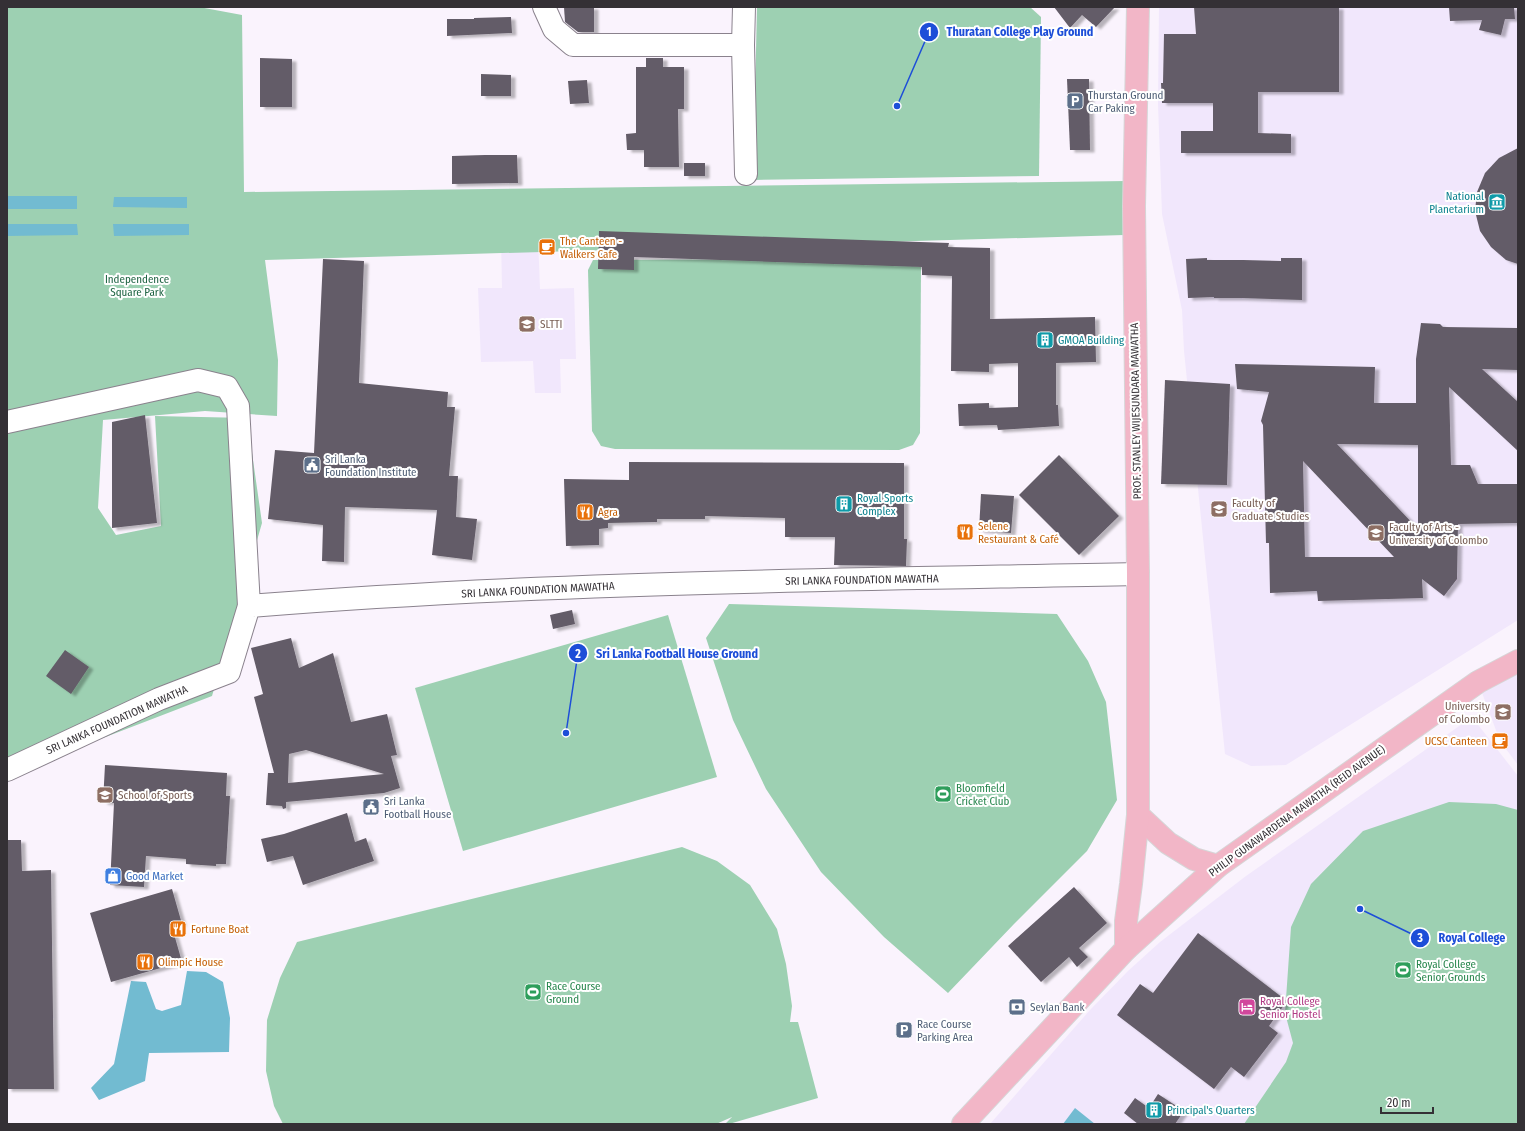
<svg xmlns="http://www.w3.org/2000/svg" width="1525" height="1131" viewBox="0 0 1525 1131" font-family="'Fira Sans Condensed',sans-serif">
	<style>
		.education { fill: #f1e7fc }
		.green { fill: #9dd0b2 }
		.water { fill: #72bbd1 }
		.building { fill: #635c67; fill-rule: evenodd; filter: url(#shadow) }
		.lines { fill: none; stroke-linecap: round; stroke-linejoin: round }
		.minor-casing { stroke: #8a828d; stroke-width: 24 }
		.major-casing { stroke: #d6d6d7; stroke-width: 24 }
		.minor { stroke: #fff; stroke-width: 22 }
		.major { stroke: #f2b6c7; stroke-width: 22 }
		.labels { text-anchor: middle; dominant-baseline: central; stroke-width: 4; stroke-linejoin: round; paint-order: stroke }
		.service-label { font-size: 11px; fill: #4e5e75; stroke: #fff; text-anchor: start }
		.culture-label { font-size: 11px; fill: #0d838f; stroke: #fff; text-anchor: start }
		.food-label { font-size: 11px; fill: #c56008; stroke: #fff; text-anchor: start }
		.park-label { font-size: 11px; fill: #1f6443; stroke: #fff }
		.education-label { font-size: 11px; fill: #785e54; stroke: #fff; text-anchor: start }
		.street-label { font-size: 11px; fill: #343035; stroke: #fff }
		.leisure-label { font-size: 11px; fill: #27864d; stroke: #fff; text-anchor: start }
		.shop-label { font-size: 11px; fill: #366cbe; stroke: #fff; text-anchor: start }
		.hotel-label { font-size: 11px; fill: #b23c85; stroke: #fff; text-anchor: start }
		.leader { fill: none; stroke: #1d4ed8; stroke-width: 1.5 }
		.callout-dot { fill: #1d4ed8; stroke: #fff; stroke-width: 1.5 }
		.mark-label { font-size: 12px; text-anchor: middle; font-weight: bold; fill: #fff }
		.callout-label { font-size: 12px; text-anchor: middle; font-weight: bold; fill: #1d4ed8; stroke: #fff; stroke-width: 4; stroke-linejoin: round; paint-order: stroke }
	</style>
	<defs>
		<filter id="shadow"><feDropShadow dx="4.5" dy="2.5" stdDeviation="1" flood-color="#0004"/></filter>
	</defs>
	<rect width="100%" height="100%" fill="#faf3fd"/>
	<g class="education">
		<polygon points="1159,7 1518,7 1518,620 1286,765 1251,766 1225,754 1184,351 1182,310 1162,214 1158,104"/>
		<polygon points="538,237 540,289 574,288 576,359 560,359 561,393 535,393 533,361 481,362 478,288 502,288 501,238"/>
		<polygon points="1518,661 1518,765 1500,741 1478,682"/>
		<polygon points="1472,717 1518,776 1518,1124 990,1124 1090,1010 1128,971 1160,942 1246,876"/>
	</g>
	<g class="green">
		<polygon points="7,7 199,7 242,15 244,192 1127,181 1124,235 265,260 278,360 277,416 205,411 103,420 98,508 116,535 161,526 155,416 247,418 262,523 212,696 38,763 7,773"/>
		<polygon points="757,7 1030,7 1041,17 1039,176 753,180"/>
		<polygon points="854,259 921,267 920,433 913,445 899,450 615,449 601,446 592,431 588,270 593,260"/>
		<polygon points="729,604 1057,614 1088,661 1106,702 1117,800 1087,851 1014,924 948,993 884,937 821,872 766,789 733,720 706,638"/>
		<polygon points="668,615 717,777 463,851 415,688"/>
		<polygon points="1449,802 1496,804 1518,810 1518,1124 1244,1124 1286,1062 1293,1043 1285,1013 1291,927 1311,884 1363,831"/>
		<polygon points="682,847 717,861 750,885 777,929 786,964 792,1006 790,1022 798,1022 818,1098 729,1124 725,1124 732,1117 716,1124 283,1124 274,1106 266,1071 267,1020 280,978 297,942"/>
	</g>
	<g class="water">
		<rect x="7" y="196" width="70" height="13"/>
		<polygon points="114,197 187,197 187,208 113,207"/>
		<polygon points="7,224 77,224 78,235 7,236"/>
		<polygon points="113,224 189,224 189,235 114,236"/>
		<polygon points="187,971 206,972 223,982 230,1018 229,1052 149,1053 145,1081 99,1100 91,1088 114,1064 131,981 146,982 156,1009 162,1011 181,1005"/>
		<polygon points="1075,1108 1095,1124 1063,1124"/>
	</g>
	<g class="building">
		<polygon points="564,7 594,7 594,32 578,32 565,22"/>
		<polygon points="1054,7 1115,7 1096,27 1082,15 1070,28"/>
		<polygon points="1194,7 1339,7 1339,92 1258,92 1258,133 1291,134 1291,153 1181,153 1181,131 1213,131 1213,103 1162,103 1161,83 1163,83 1164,34 1196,34"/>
		<polygon points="1449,7 1514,7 1515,19 1505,19 1501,35 1479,30 1482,20 1450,21"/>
		<polygon points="511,17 512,33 447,36 447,19 474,19 474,18"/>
		<polygon points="260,58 292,59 292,107 260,107"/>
		<polygon points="646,58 663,58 663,67 684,67 684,109 678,109 679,167 644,167 644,150 627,150 626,134 636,133 636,67 646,67"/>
		<polygon points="481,74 511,75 511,96 481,96"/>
		<polygon points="1067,79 1089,79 1090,150 1070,150"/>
		<polygon points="587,80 589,103 570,104 568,81"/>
		<polygon points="1518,148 1518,264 1506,260 1491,247 1480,231 1475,211 1477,192 1485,173 1499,158"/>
		<polygon points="485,155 517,155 518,183 452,184 452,156"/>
		<rect x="684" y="163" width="21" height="13"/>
		<polygon points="599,231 949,243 948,247 990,248 990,319 1095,317 1096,362 1056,363 1056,405 1058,405 1059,426 998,430 997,425 959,426 958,404 989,403 989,408 1018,407 1018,363 989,364 989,372 951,371 952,276 922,275 922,267 634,257 634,270 598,269"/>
		<polygon points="1207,258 1207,260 1243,260 1281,261 1281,258 1302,258 1302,300 1241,298 1214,298 1214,297 1188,298 1186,259"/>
		<polygon points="323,259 364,261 359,383 448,392 447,407 455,407 449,476 458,476 456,517 477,519 472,560 432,555 437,510 345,507 344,562 322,561 323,525 268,519 275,450 314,453"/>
		<path d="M 1421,323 L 1440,324 L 1443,327 L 1518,328 L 1518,370 L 1482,369 L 1518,402 L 1518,451 L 1449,387 L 1451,465 L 1470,465 L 1478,484 L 1518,484 L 1518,523 L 1458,524 L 1457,579 L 1444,596 L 1422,579 L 1423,598 L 1318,601 L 1317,591 L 1270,593 L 1269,543 L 1266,543 L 1263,425 L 1261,421 L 1269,392 L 1237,389 L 1235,364 L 1375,367 L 1374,403 L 1416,403 L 1416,359 ZM 1337,444 L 1418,445 L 1418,529 ZM 1303,461 L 1394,557 L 1305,557 Z"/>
		<polygon points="1165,380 1230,384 1227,485 1161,484"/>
		<polygon points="145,415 157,523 112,528 112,422"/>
		<polygon points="1059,455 1119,516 1079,555 1019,495"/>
		<polygon points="629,462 904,463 904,539 907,539 906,566 834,565 835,537 785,537 785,518 705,516 705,519 657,519 657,522 608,523 608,528 599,529 599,545 566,546 564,479 629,480"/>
		<polygon points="981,494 1014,496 1011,533 979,530"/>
		<polygon points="572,610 575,624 553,629 550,615"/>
		<path d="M 291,638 L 299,668 L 333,653 L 351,722 L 387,714 L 397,755 L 391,756 L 400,788 L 384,793 L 286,802 L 286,808 L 283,809 L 282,806 L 266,805 L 268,773 L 274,773 L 254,697 L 263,694 L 251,648 ZM 306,750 L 384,774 L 288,783 L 289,754 Z"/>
		<polygon points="65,650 89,667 71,694 46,676"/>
		<polygon points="105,765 227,773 226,796 230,796 226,864 216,864 216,866 186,864 186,859 146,856 144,887 110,885 114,803 103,802"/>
		<polygon points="347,813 355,842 366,838 374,861 303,885 293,856 267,862 261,839 284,834"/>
		<polygon points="7,840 21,840 22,871 51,870 54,1089 7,1089"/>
		<polygon points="1074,887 1107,923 1079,948 1088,957 1077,967 1069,957 1041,982 1008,946"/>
		<polygon points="172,889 182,924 172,927 182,962 111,982 90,913"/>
		<polygon points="1198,933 1287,1001 1269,1026 1278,1033 1244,1077 1231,1067 1214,1089 1117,1015 1140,984 1153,993"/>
		<polygon points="1158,1094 1184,1111 1175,1124 1138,1124 1124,1113 1135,1098 1149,1108"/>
	</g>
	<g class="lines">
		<g class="minor-casing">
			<g id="minor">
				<polyline points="544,7 554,29 573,45 743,45"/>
				<polyline points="744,7 743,45 746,174"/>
				<polyline points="7,422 198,380 227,387 238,406 249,606"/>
				<path d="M 7,770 L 159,699 L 229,672 L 249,606 C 544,582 842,580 1138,574"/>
			</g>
		</g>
		<g class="major-casing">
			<g id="major">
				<polyline points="1138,815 1168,843 1194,859 1218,866"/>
				<polyline points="1126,949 1126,921 1131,884 1138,815 1138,574 1134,206 1138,7"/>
				<polyline points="963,1124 1126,949 1218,866 1478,682 1518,661"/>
			</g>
		</g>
		<use href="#minor" class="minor"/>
		<use href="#major" class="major"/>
	</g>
	<defs>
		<g id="parking-square" transform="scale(0.9)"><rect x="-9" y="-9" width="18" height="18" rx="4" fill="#5c6f8a" stroke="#fff"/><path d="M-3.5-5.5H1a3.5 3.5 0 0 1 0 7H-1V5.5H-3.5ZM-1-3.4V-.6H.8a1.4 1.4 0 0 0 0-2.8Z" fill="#fff"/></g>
		<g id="museum-square" transform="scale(0.9)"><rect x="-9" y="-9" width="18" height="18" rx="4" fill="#0f9aa8" stroke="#fff"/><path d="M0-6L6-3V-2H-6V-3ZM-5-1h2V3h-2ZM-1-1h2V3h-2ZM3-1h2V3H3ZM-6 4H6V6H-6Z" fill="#fff"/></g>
		<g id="cafe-square" transform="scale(0.9)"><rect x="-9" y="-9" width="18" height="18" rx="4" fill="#e8710a" stroke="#fff"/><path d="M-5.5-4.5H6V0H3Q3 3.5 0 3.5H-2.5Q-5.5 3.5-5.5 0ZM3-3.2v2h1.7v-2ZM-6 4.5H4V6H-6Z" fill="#fff"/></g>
		<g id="school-square" transform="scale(0.9)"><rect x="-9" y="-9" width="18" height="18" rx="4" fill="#8d6e63" stroke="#fff"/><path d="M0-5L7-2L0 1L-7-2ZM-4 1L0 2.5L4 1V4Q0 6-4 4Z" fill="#fff"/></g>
		<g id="building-square" transform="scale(0.9)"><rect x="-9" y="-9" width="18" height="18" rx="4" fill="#0f9aa8" stroke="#fff"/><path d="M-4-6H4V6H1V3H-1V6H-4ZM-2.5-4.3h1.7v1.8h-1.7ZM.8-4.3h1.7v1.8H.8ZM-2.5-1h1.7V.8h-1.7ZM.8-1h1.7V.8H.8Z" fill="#fff"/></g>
		<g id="civic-square" transform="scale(0.9)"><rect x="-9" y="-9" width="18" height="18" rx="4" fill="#5c6f8a" stroke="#fff"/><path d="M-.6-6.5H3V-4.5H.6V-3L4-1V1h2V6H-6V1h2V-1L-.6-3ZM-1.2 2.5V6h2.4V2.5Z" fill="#fff"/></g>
		<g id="university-square" transform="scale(0.9)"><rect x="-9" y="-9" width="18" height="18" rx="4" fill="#8d6e63" stroke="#fff"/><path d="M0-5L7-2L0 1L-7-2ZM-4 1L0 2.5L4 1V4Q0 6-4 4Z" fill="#fff"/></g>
		<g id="restaurant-square" transform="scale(0.9)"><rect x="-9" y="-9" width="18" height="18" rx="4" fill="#e8710a" stroke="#fff"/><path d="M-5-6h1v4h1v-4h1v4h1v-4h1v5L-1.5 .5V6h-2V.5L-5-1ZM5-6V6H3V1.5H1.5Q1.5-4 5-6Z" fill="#fff"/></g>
		<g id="stadium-square" transform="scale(0.9)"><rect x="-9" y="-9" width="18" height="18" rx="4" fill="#2e9e5b" stroke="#fff"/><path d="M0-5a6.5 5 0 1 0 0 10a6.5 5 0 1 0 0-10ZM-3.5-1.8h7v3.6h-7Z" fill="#fff"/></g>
		<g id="shop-square" transform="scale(0.9)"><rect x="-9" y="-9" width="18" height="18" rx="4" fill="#3f7fe0" stroke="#fff"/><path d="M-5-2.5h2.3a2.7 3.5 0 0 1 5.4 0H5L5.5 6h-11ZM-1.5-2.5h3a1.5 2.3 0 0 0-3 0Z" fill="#fff"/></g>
		<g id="bank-square" transform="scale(0.9)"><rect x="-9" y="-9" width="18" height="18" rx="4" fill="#5c6f8a" stroke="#fff"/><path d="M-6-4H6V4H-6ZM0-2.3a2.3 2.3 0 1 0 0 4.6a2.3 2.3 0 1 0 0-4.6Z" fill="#fff"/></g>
		<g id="hotel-square" transform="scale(0.9)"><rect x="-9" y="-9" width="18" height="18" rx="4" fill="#d1479c" stroke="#fff"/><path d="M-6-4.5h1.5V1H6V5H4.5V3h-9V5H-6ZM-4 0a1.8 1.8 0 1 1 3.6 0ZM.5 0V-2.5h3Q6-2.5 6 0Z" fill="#fff"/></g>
	</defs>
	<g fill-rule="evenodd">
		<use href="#parking-square" x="1075" y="101"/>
		<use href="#museum-square" x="1497" y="202"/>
		<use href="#cafe-square" x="547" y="247"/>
		<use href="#school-square" x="527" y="324"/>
		<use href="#building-square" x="1045" y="340"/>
		<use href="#civic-square" x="312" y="465"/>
		<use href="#building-square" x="844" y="504"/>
		<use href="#university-square" x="1219" y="509"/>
		<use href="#restaurant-square" x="585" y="512"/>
		<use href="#restaurant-square" x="965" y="532"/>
		<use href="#university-square" x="1376" y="533"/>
		<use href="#university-square" x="1503" y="712"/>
		<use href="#cafe-square" x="1500" y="741"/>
		<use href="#stadium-square" x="943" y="794"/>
		<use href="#school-square" x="105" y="795"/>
		<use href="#civic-square" x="371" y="807"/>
		<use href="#shop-square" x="113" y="876"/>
		<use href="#restaurant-square" x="178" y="929"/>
		<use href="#restaurant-square" x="145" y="962"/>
		<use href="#stadium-square" x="1403" y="970"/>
		<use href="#stadium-square" x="533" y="992"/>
		<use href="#bank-square" x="1017" y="1007"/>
		<use href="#hotel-square" x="1247" y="1007"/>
		<use href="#parking-square" x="904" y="1030"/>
		<use href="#building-square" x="1154" y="1110"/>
	</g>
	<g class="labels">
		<g class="service-label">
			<text x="1088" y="95">Thurstan Ground<tspan x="1088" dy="13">Car Paking</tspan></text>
			<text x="325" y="459">Sri Lanka<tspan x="325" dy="13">Foundation Institute</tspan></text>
			<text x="384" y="801">Sri Lanka<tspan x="384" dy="13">Football House</tspan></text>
			<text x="1030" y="1007">Seylan Bank</text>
			<text x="917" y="1024">Race Course<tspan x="917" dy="13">Parking Area</tspan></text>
		</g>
		<g class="culture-label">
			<text x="1484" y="196" text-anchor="end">National<tspan x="1484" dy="13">Planetarium</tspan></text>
			<text x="1058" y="340">GMOA Building</text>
			<text x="857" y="498">Royal Sports<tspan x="857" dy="13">Complex</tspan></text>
			<text x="1167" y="1110">Principal's Quarters</text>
		</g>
		<g class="food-label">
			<text x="560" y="241">The Canteen -<tspan x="560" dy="13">Walkers Cafe</tspan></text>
			<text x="598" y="512">Agra</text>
			<text x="978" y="526">Selene<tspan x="978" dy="13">Restaurant &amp; Café</tspan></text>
			<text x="1487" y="741" text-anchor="end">UCSC Canteen</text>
			<text x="191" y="929">Fortune Boat</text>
			<text x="158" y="962">Olimpic House</text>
		</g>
		<g class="park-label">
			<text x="137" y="279">Independence<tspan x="137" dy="13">Square Park</tspan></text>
		</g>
		<g class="education-label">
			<text x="540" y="324">SLTTI</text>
			<text x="1232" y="503">Faculty of<tspan x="1232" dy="13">Graduate Studies</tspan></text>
			<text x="1389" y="527">Faculty of Arts -<tspan x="1389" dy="13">University of Colombo</tspan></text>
			<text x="1490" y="706" text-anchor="end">University<tspan x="1490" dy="13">of Colombo</tspan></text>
			<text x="118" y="795">School of Sports</text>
		</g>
		<g class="street-label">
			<text transform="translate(1136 411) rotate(-91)">PROF. STANLEY WIJESUNDARA MAWATHA</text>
			<text transform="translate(862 580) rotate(-1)">SRI LANKA FOUNDATION MAWATHA</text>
			<text transform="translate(538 590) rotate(-3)">SRI LANKA FOUNDATION MAWATHA</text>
			<text transform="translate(117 720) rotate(-24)">SRI LANKA FOUNDATION MAWATHA</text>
			<text transform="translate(1297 811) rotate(-36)">PHILIP GUNAWARDENA MAWATHA (REID AVENUE)</text>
		</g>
		<g class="leisure-label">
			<text x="956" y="788">Bloomfield<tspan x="956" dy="13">Cricket Club</tspan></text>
			<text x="1416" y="964">Royal College<tspan x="1416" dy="13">Senior Grounds</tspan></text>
			<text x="546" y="986">Race Course<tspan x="546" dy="13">Ground</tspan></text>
		</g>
		<g class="shop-label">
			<text x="126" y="876">Good Market</text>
		</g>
		<g class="hotel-label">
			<text x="1260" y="1001">Royal College<tspan x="1260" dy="13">Senior Hostel</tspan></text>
		</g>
	</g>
	<path class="leader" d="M897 106L929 32M566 733L578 653M1360 909L1420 938"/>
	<g class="callout-dot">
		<circle cx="897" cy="106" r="4"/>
		<circle cx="566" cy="733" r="4"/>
		<circle cx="1360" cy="909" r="4"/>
		<circle cx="929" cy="32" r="10"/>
		<circle cx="578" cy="653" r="10"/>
		<circle cx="1420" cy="938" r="10"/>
	</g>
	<g class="mark-label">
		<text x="929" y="36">1</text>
		<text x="578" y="658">2</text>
		<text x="1420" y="942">3</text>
	</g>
	<g class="callout-label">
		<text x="1020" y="36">Thuratan College Play Ground</text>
		<text x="677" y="658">Sri Lanka Football House Ground</text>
		<text x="1472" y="942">Royal College</text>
	</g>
	<rect width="1525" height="1131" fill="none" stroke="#343035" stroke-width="16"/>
	<path d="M1381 1107v6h52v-6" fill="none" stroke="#343035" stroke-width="2"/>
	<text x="1387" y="1107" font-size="12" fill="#343035" stroke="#ffffff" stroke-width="3" paint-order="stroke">20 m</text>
</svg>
